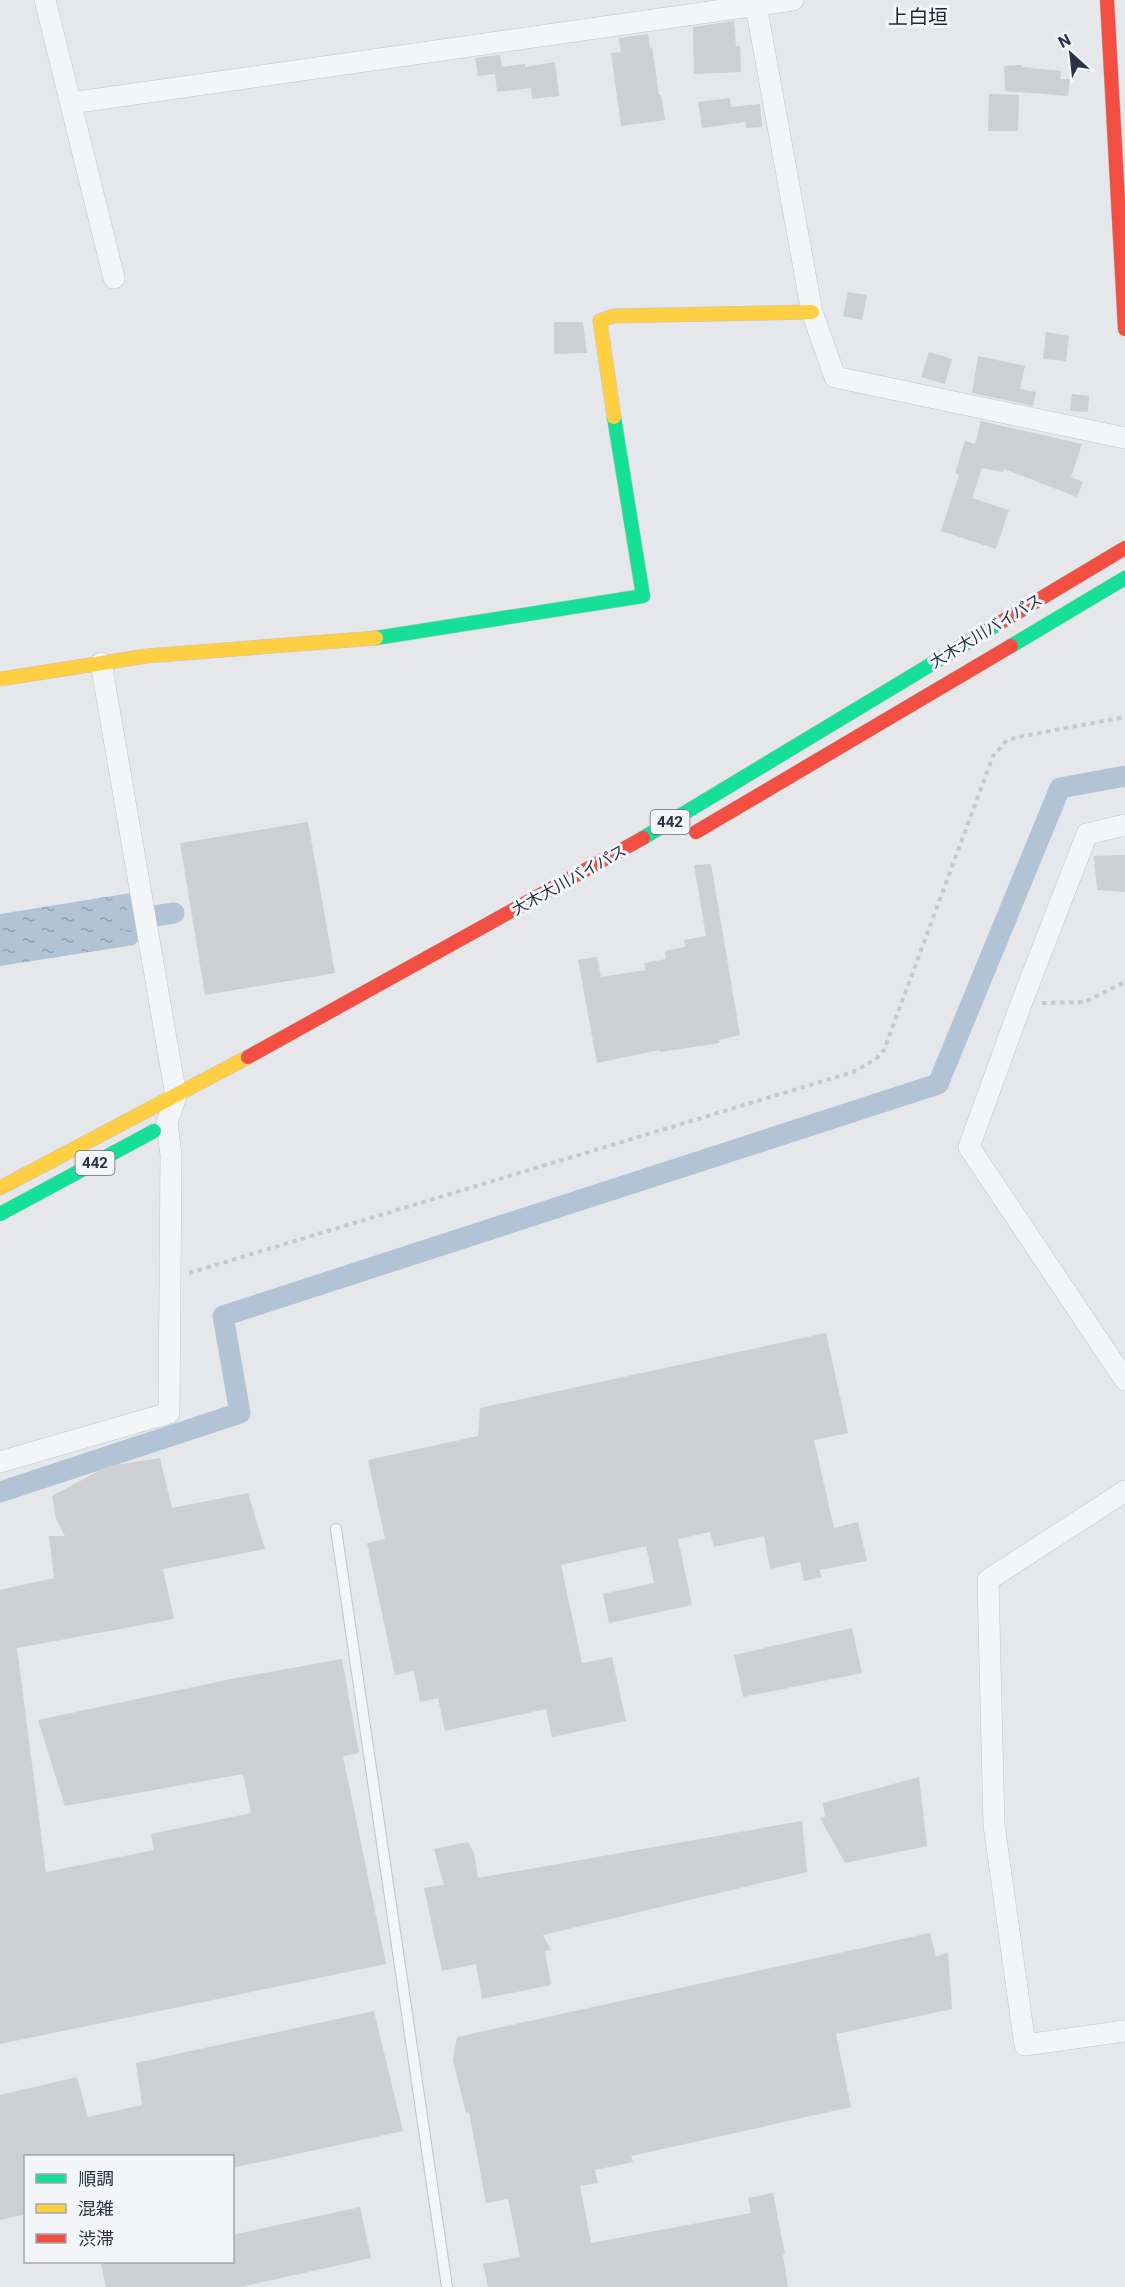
<svg xmlns="http://www.w3.org/2000/svg" width="1125" height="2287" viewBox="0 0 1125 2287" font-family="Roboto,'Noto Sans JP',sans-serif">
	<style>
		.water { fill: url(#water-ripples) }
		.lines { fill: none; stroke-linecap: round; stroke-linejoin: round }
		.canal { stroke: #b2c3d6; stroke-width: 21 }
		.building { fill: #cdcfd3 }
		.lane-casing { stroke: #c3c5c8; stroke-width: 12 }
		.street-casing { stroke: #c3c5c8; stroke-width: 22 }
		.fast-casing { stroke: #c3c5c8; stroke-width: 15 }
		.slow-casing { stroke: #c3c5c8; stroke-width: 15 }
		.jam-casing { stroke: #c3c5c8; stroke-width: 15 }
		.path { stroke: #c6c8cd; stroke-width: 4; stroke-dasharray: 4.5 4.5; stroke-linecap: butt }
		.lane { stroke: #f4f5f7; stroke-width: 10 }
		.street { stroke: #f4f5f7; stroke-width: 21 }
		.fast { stroke: #16e098; stroke-width: 14 }
		.slow { stroke: #ffcf43; stroke-width: 14 }
		.jam { stroke: #f24e42; stroke-width: 14 }
		.labels { text-anchor: middle; dominant-baseline: central; stroke-width: 6; stroke-linejoin: round; paint-order: stroke }
		.shield { fill: #f3f5f9; stroke: #666d7b; stroke-width: 1.5 }
		.shield-label { font-size: 15px; font-weight: bold; fill: #2a3345 }
		.street-label { font-size: 16px; fill: #2a3345; stroke: #f3f5f9 }
		.quarter-label { font-size: 20px; fill: #1c2436; stroke: #f3f5f9 }
	</style>
	<defs>
		<pattern id="water-ripples" width="26" height="14" patternUnits="userSpaceOnUse" patternTransform="scale(1.5)"><rect width="26" height="14" fill="#b2c3d6"/><path d="M2 4q2-2 4 0t4 0M15 11q2-2 4 0t4 0" fill="none" stroke="#919faf"/></pattern>
	</defs>
	<rect width="100%" height="100%" fill="#e5e7ea"/>
	<polygon class="water" points="131,893 139,940 134,945 0,966 0,914"/>
	<g class="lines">
		<g class="canal">
			<polyline points="128,920 174,913"/>
			<polyline points="0,1492 240,1413 223,1316 938,1084 1060,788 1125,776"/>
		</g>
	</g>
	<g class="building">
		<polygon points="734,21 736,46 740,46 741,72 694,74 693,27"/>
		<polygon points="648,34 650,48 652,47 659,95 661,95 665,120 621,126 611,53 621,52 619,38"/>
		<polygon points="500,55 502,67 525,64 525,67 555,62 559,96 532,99 531,88 497,92 495,74 478,76 475,58"/>
		<polygon points="1022,65 1022,67 1061,71 1060,79 1070,79 1068,96 1005,91 1004,66"/>
		<polygon points="989,94 1019,95 1018,131 988,131"/>
		<polygon points="730,98 731,107 760,104 762,127 746,128 745,122 702,128 698,102"/>
		<polygon points="848,292 867,295 862,320 843,316"/>
		<polygon points="554,322 583,322 587,353 554,354"/>
		<polygon points="1046,332 1069,336 1066,361 1043,359"/>
		<polygon points="929,352 952,359 945,384 921,377"/>
		<polygon points="978,356 1025,366 1020,389 1036,392 1033,406 972,393"/>
		<polygon points="1072,394 1089,396 1088,412 1070,411"/>
		<polygon points="981,421 1082,444 1071,477 1083,482 1077,497 1004,469 1003,472 982,468 972,498 1009,510 996,549 941,531 959,475 955,473 965,441 975,444"/>
		<polygon points="308,822 335,973 205,995 180,843"/>
		<polygon points="1125,855 1125,892 1097,890 1094,856"/>
		<polygon points="711,864 740,1035 719,1040 720,1043 660,1052 660,1050 597,1063 578,960 597,957 601,977 646,970 644,963 666,959 665,951 685,947 684,940 706,936 694,865"/>
		<polygon points="826,1333 848,1433 814,1440 834,1528 858,1522 867,1561 819,1570 822,1577 804,1581 800,1562 770,1569 764,1536 714,1547 710,1532 678,1539 692,1605 609,1623 603,1594 654,1583 646,1546 561,1565 582,1663 612,1657 626,1721 552,1737 546,1709 445,1731 438,1698 420,1702 414,1671 395,1675 367,1543 385,1539 368,1460 478,1436 480,1408"/>
		<polygon points="160,1458 172,1508 248,1493 265,1549 163,1569 174,1619 17,1648 46,1872 154,1850 151,1834 251,1813 243,1774 65,1806 38,1720 236,1678 342,1659 359,1753 343,1756 386,1964 0,2044 0,1590 54,1578 49,1536 65,1536 56,1519 52,1496 108,1466"/>
		<polygon points="852,1628 862,1673 743,1697 734,1655"/>
		<polygon points="919,1777 927,1846 845,1863 820,1818 825,1817 823,1803"/>
		<polygon points="802,1821 807,1872 543,1935 551,1950 545,1951 551,1985 482,1999 476,1964 442,1971 424,1888 444,1885 434,1849 468,1842 474,1853 478,1878"/>
		<polygon points="930,1933 936,1957 948,1952 952,2009 836,2034 851,2107 631,2156 633,2162 595,2170 598,2183 580,2186 591,2243 751,2213 748,2198 773,2193 785,2254 783,2255 788,2287 488,2287 483,2264 520,2257 508,2199 486,2203 469,2112 466,2113 453,2060 457,2037"/>
		<polygon points="374,2011 403,2131 232,2168 232,2157 26,2157 26,2214 0,2220 0,2095 77,2077 88,2117 142,2105 136,2063"/>
		<polygon points="360,2207 371,2258 240,2287 106,2287 101,2264 110,2262 232,2262 232,2235"/>
	</g>
	<g class="lines">
		<g class="lane-casing">
			<polyline id="lane" points="336,1529 447,2287"/>
		</g>
		<g class="street-casing">
			<g id="street">
				<polyline points="45,0 114,278"/>
				<polyline points="755,0 812,312 835,377 1125,438"/>
				<polyline points="71,103 793,0"/>
				<polyline points="1125,825 1087,834 1021,1004 969,1147 1125,1380"/>
				<polyline points="0,1462 169,1413 171,1155 167,1123 176,1096 101,663"/>
				<polyline points="1125,1491 988,1580 994,1825 1025,2045 1125,2031"/>
			</g>
		</g>
		<g class="fast-casing">
			<g id="fast">
				<polyline points="376,638 643,596 614,417"/>
				<polyline points="1011,646 1125,578"/>
				<polyline points="643,838 1003,621"/>
				<polyline points="0,1214 154,1131"/>
			</g>
		</g>
		<g class="slow-casing">
			<g id="slow">
				<polyline points="614,417 600,321 613,316 812,312"/>
				<polyline points="0,679 147,656 376,638"/>
				<polyline points="0,1188 248,1057"/>
			</g>
		</g>
		<g class="jam-casing">
			<g id="jam">
				<polyline points="1107,0 1125,329"/>
				<polyline points="1003,621 1125,548"/>
				<polyline points="696,832 1011,646"/>
				<polyline points="248,1057 643,838"/>
			</g>
		</g>
		<g class="path">
			<polyline points="1042,1003 1085,1002 1125,982"/>
			<polyline points="189,1273 853,1072 876,1059 884,1050 993,756 1007,740 1023,736 1125,717"/>
		</g>
		<use href="#lane" class="lane"/>
		<use href="#street" class="street"/>
		<use href="#fast" class="fast"/>
		<use href="#slow" class="slow"/>
		<use href="#jam" class="jam"/>
	</g>
	<g class="labels">
		<g class="shield">
			<rect x="650.5" y="810" width="39" height="24" rx="4.5"/>
			<rect x="75.5" y="1151" width="39" height="24" rx="4.5"/>
		</g>
		<g class="shield-label">
			<text x="670" y="822">442</text>
			<text x="95" y="1163">442</text>
		</g>
		<g class="street-label">
			<text transform="translate(986 631) rotate(-31)">大木大川バイパス</text>
			<text transform="translate(569 880) rotate(-29)">大木大川バイパス</text>
		</g>
		<g class="quarter-label">
			<text x="918" y="17">上白垣</text>
		</g>
	</g>
	<rect x="24" y="2155" width="210" height="108" fill="#f3f5f9" stroke="#a3a7b1" stroke-width="1.5"/>
	<rect x="36" y="2174" width="30" height="9" fill="#16e098" stroke="#a3a7b1" stroke-width="1.5"/>
	<text x="78" y="2185" font-size="18" fill="#2a3345">順調</text>
	<rect x="36" y="2204" width="30" height="9" fill="#ffcf43" stroke="#a3a7b1" stroke-width="1.5"/>
	<text x="78" y="2215" font-size="18" fill="#2a3345">混雑</text>
	<rect x="36" y="2234" width="30" height="9" fill="#f24e42" stroke="#a3a7b1" stroke-width="1.5"/>
	<text x="78" y="2245" font-size="18" fill="#2a3345">渋滞</text>
	<g transform="translate(1071 54) rotate(333)" stroke="#f3f5f9" stroke-width="4.5" paint-order="stroke">
	<path d="M0-4.5L10 22L0 15L-10 22Z" fill="#2a3345"/>
	<text y="-9" font-size="16" font-weight="bold" text-anchor="middle" fill="#2a3345">N</text>
	</g>
</svg>
